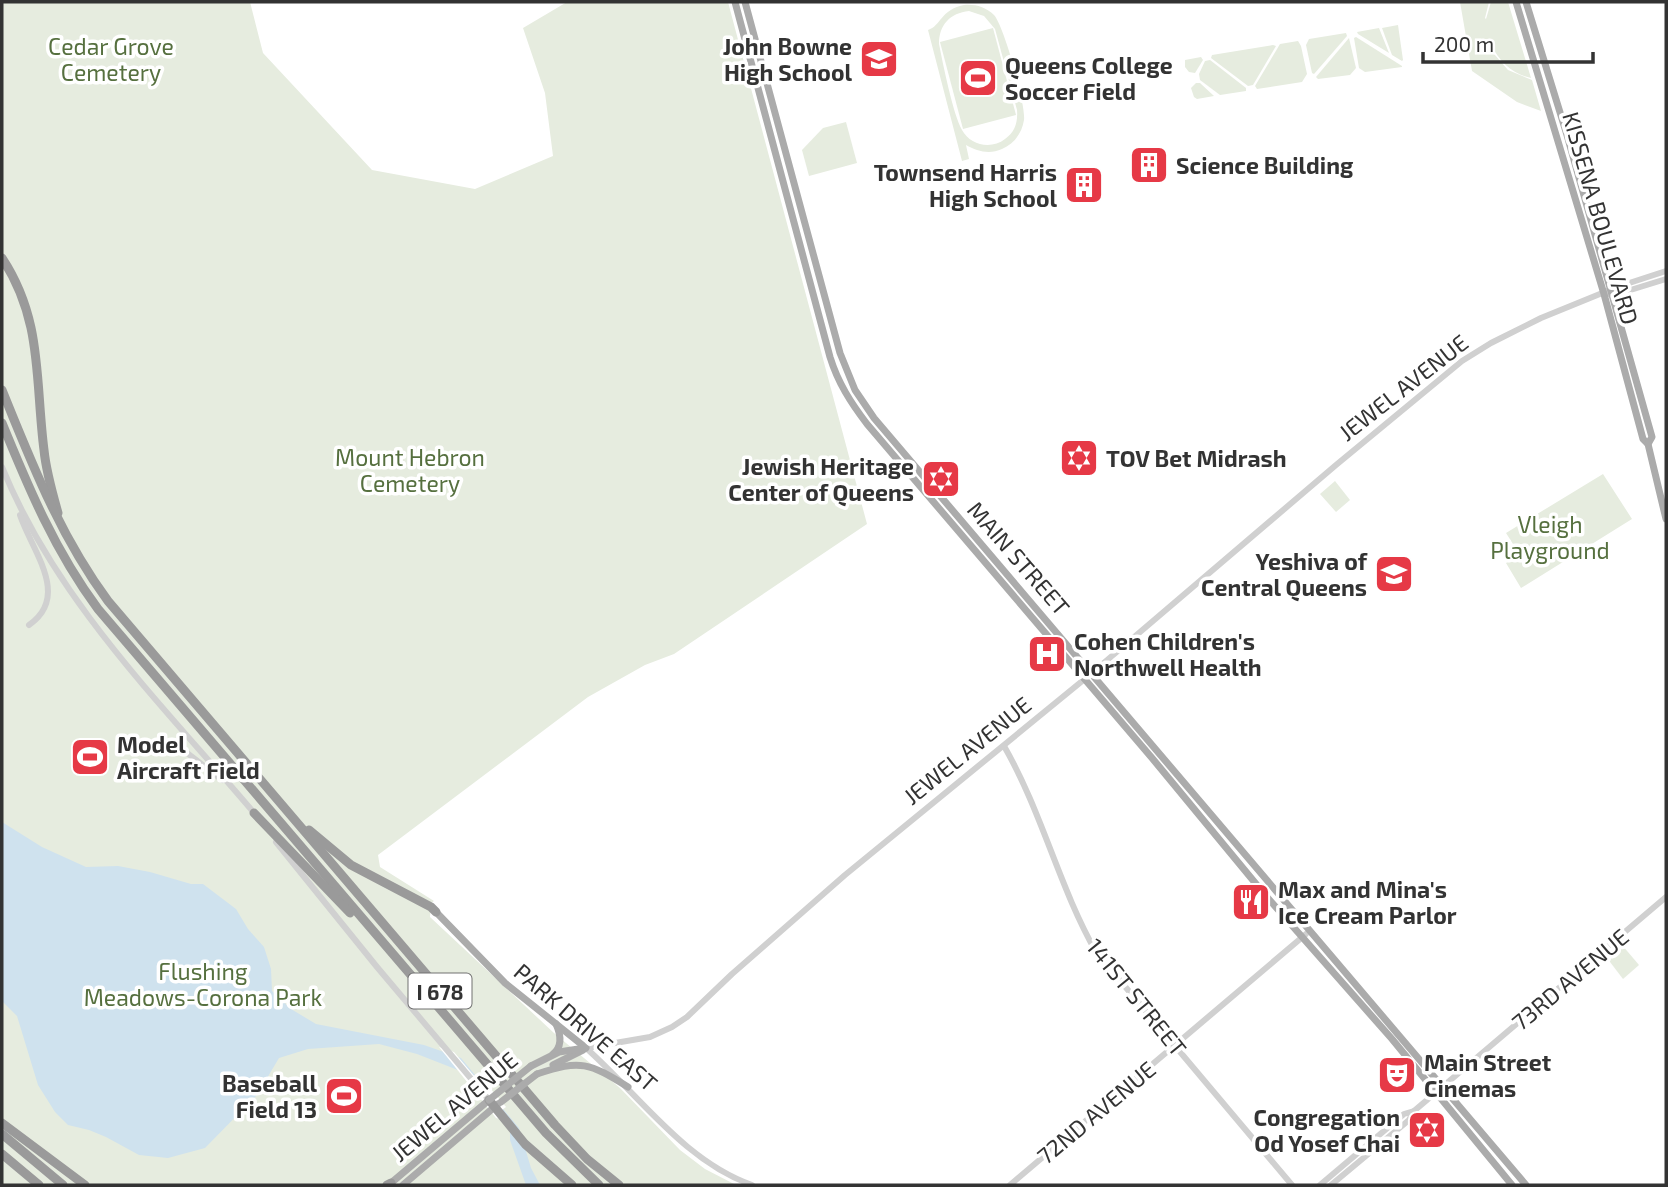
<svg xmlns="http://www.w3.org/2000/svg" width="1668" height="1187" viewBox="0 0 1668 1187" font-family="'Exo 2',sans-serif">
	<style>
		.green { fill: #e6ecdf; fill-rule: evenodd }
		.water { fill: #cfe2ee }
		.pier { fill: #fff }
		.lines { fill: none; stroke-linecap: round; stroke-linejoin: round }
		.minor { stroke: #d0d0d0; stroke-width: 6 }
		.major { stroke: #ababab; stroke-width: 7 }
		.highway { stroke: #9a9a9a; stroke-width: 9 }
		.major-bridge { stroke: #ababab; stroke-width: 7 }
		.labels { text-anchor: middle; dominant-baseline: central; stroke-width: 7; stroke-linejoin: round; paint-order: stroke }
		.shield { fill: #fff; stroke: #707070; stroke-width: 2 }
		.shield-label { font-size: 21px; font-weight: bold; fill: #333 }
		.park-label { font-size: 23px; fill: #56703f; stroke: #fff }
		.poi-label { font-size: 23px; font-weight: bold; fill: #333; stroke: #fff; text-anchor: start }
		.street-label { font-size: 23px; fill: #333; stroke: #fff }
	</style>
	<rect width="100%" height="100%" fill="#fff"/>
	<g class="green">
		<polygon points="2,2 250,2 263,53 372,170 475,189 553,156 545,93 523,28 567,2 728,2 867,524 674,654 645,665 588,697 378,855 380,867 434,901 431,903 430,917 554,1033 620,1088 680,1150 705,1169 736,1185 2,1185"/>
		<path d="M 1460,2 L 1489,2 L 1485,18 L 1486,19 L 1491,2 L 1508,2 L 1531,78 C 1512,74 1500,62 1491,45 L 1488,47 L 1508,70 L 1532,80 L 1541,111 L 1517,102 L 1472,71 Z"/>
		<path d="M 964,5 C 975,4 986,7 994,15 C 1004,26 1026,105 1024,120 C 1022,133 1014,144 1002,149 C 989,155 977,151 966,145 L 969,159 L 962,161 L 928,30 C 941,26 940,10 964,5 ZM 969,11 L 984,16 L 995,29 L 1017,110 C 1018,122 1015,132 1005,139 C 991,150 970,145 962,130 C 953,114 943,64 939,44 C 939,25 950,13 969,11 Z"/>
		<polygon points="1398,25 1403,60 1402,61 1392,55 1382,28"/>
		<polygon points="993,28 1016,115 963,129 940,42"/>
		<polygon points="1379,28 1389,53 1358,34 1357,32"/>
		<polygon points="1346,33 1347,36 1314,74 1312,73 1306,45 1309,39"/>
		<polygon points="1356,37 1402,66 1402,67 1365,72 1359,68 1354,38"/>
		<polygon points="1349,38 1356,68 1350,75 1318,79 1316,77"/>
		<polygon points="1298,41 1301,46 1307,74 1302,82 1257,89 1255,86 1280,44"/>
		<polygon points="1273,45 1276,46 1253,85 1248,86 1211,58 1212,55"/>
		<polygon points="1201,57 1203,60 1195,73 1189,72 1185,67 1185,60"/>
		<polygon points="1210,60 1246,88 1246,91 1220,95 1200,80 1199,74 1205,61"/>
		<polygon points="1196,83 1200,83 1214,96 1197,99 1194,97 1191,88"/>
		<polygon points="846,122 857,163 809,176 802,150 823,128"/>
		<polygon points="1603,474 1632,519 1521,588 1506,563 1520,555 1506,533"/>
		<polygon points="1335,481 1350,500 1336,512 1320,494"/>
		<polygon points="1622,945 1639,965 1623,979 1607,958"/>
	</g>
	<polygon class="water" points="2,822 42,847 86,867 118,866 150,872 191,884 203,884 236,909 248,929 264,947 271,969 272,991 291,1009 316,1024 424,1045 461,1058 519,1128 531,1168 540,1185 526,1185 510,1140 510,1130 463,1072 417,1054 379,1044 308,1049 279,1058 257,1095 205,1148 168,1158 139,1155 106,1137 89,1130 68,1125 55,1112 38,1085 17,1016 2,1001"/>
	<polygon class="pier" points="439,1047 454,1052 487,1091 490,1088 506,1107 502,1110 500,1119 496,1118"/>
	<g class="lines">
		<g class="minor">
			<polyline points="1609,294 1624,292 1666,279"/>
			<path d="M 2,467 C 57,602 162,704 255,814"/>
			<path d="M 20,515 C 32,551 71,596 29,625"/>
			<path d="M 1004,746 C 1042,812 1059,887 1096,952 L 1292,1185"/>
			<polyline points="182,749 222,780"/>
			<polyline points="276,842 377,967 489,1100"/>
			<polyline points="586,1048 650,1037 672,1027 687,1017 732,974 845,875 1092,673 1336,465 1462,361 1491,343 1541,318 1617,287 1666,271"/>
			<path d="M 586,1048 C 639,1095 684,1161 752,1185"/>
			<polyline points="1010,1185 1306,934"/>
			<polyline points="1320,1185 1404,1114 1414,1111"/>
			<polyline points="1331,1185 1409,1120 1414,1111 1666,897"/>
		</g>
		<g class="major">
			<path d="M 735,2 L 830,357 C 838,383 851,403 867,424 L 1152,758 L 1266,896 L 1392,1039 L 1512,1185"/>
			<polyline points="745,2 840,353 855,390 874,418 1526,1185"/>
			<polyline points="1516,2 1604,294 1643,439 1648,444 1666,519"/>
			<polyline points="1526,2 1567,135 1652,437 1648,444"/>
			<polyline points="436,912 505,983 586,1048"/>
			<path d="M 553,1054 C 563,1046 561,1035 556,1024"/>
			<polyline points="553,1065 583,1050"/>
			<polyline points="531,1066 559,1052 585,1048"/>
			<path d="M 537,1074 C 581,1059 589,1063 628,1087"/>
			<polyline points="391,1183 489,1100"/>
			<polyline points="403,1185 498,1104"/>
		</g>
		<g class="highway">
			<path d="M 2,258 C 43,320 35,380 44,450 C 46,471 52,492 58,513"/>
			<path d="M 2,390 C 32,464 60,536 108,601 L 555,1125 L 587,1159 L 619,1185"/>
			<path d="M 2,423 C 29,489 55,551 98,609 L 546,1133 L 599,1185"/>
			<polyline points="254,813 350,913"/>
			<polyline points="309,830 351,865 431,907 436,912"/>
			<polyline points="489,1100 525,1144 572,1185"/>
			<polyline points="2,1123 85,1185"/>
			<polyline points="2,1134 63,1185"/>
			<polyline points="2,1154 39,1185"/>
			<polyline points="387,1185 391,1183"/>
		</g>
		<g class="major-bridge">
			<polyline points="489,1100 531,1066"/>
			<polyline points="501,1102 537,1074"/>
		</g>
	</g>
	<defs>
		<g id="school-square" transform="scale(2.0125)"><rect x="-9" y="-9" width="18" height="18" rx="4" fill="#e63946" stroke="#fff"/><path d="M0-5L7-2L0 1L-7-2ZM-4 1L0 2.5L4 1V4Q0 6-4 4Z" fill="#fff"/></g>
		<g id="stadium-square" transform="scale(2.0125)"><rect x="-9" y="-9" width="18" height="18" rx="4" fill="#e63946" stroke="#fff"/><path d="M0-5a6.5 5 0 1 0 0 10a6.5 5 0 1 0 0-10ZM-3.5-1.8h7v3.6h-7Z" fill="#fff"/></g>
		<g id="building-square" transform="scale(2.0125)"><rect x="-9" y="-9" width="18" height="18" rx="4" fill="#e63946" stroke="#fff"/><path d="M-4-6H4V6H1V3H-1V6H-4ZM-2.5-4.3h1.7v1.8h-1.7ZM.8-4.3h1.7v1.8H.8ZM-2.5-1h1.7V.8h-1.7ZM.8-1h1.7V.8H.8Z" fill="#fff"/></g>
		<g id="synagogue-square" transform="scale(2.0125)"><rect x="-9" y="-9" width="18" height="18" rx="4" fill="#e63946" stroke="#fff"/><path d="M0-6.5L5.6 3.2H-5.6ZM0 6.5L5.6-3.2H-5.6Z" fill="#fff"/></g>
		<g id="hospital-square" transform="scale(2.0125)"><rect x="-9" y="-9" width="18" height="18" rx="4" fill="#e63946" stroke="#fff"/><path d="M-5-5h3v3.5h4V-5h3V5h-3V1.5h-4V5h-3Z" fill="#fff"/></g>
		<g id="restaurant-square" transform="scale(2.0125)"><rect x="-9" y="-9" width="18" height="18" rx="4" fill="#e63946" stroke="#fff"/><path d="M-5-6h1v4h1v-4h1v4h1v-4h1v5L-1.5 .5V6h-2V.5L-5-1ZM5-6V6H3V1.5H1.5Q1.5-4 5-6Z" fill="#fff"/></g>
		<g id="theatre-square" transform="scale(2.0125)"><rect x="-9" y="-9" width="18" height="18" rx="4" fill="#e63946" stroke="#fff"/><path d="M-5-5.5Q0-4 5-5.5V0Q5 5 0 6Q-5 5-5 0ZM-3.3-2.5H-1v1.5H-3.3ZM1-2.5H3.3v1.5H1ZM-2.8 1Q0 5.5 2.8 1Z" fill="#fff"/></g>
	</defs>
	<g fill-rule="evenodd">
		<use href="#school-square" x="879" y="59"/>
		<use href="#stadium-square" x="978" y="78"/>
		<use href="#building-square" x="1149" y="165"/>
		<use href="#building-square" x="1084" y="185"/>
		<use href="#synagogue-square" x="1079" y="458"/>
		<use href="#synagogue-square" x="941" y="479"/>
		<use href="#school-square" x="1394" y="574"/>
		<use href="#hospital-square" x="1047" y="654"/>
		<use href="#stadium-square" x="90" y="757"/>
		<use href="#restaurant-square" x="1251" y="902"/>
		<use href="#theatre-square" x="1397" y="1075"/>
		<use href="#stadium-square" x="344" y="1096"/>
		<use href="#synagogue-square" x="1427" y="1130"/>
	</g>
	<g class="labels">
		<rect class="shield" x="408.5" y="973.5" width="63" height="35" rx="5"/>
		<g class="shield-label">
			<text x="440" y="991">I 678</text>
		</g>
		<g class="park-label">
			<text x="111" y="46">Cedar Grove<tspan x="111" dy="26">Cemetery</tspan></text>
			<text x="410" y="457">Mount Hebron<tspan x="410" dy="26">Cemetery</tspan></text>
			<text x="1550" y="524">Vleigh<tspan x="1550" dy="26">Playground</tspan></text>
			<text x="203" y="971">Flushing<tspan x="203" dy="26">Meadows-Corona Park</tspan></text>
		</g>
		<g class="poi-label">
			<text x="852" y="46" text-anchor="end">John Bowne<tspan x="852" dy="26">High School</tspan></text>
			<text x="1005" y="65">Queens College<tspan x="1005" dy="26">Soccer Field</tspan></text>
			<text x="1176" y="165">Science Building</text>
			<text x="1057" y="172" text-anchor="end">Townsend Harris<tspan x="1057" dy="26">High School</tspan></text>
			<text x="1106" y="458">TOV Bet Midrash</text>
			<text x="914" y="466" text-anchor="end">Jewish Heritage<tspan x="914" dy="26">Center of Queens</tspan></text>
			<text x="1367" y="561" text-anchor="end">Yeshiva of<tspan x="1367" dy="26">Central Queens</tspan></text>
			<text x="1074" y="641">Cohen Children's<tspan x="1074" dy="26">Northwell Health</tspan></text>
			<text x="117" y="744">Model<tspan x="117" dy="26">Aircraft Field</tspan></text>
			<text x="1278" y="889">Max and Mina's<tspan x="1278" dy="26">Ice Cream Parlor</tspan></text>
			<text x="1424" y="1062">Main Street<tspan x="1424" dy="26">Cinemas</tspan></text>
			<text x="317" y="1083" text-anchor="end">Baseball<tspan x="317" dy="26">Field 13</tspan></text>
			<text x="1400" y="1117" text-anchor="end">Congregation<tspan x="1400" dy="26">Od Yosef Chai</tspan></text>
		</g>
		<g class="street-label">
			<text transform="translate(1601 218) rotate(74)">KISSENA BOULEVARD</text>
			<text transform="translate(1403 387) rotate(-38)">JEWEL AVENUE</text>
			<text transform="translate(1019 558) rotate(49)">MAIN STREET</text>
			<text transform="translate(967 750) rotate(-39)">JEWEL AVENUE</text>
			<text transform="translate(1570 979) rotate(-40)">73RD AVENUE</text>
			<text transform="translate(1137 997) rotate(51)">141ST STREET</text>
			<text transform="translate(586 1027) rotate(41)">PARK DRIVE EAST</text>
			<text transform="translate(454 1106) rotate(-40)">JEWEL AVENUE</text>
			<text transform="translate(1096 1112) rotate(-40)">72ND AVENUE</text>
		</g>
	</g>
	<rect width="1668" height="1187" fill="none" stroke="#333333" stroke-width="7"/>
	<path d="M1423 52v10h170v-10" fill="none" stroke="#333333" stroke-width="3.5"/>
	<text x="1434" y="52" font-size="21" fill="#333333" stroke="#ffffff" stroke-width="5" paint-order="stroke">200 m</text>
</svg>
